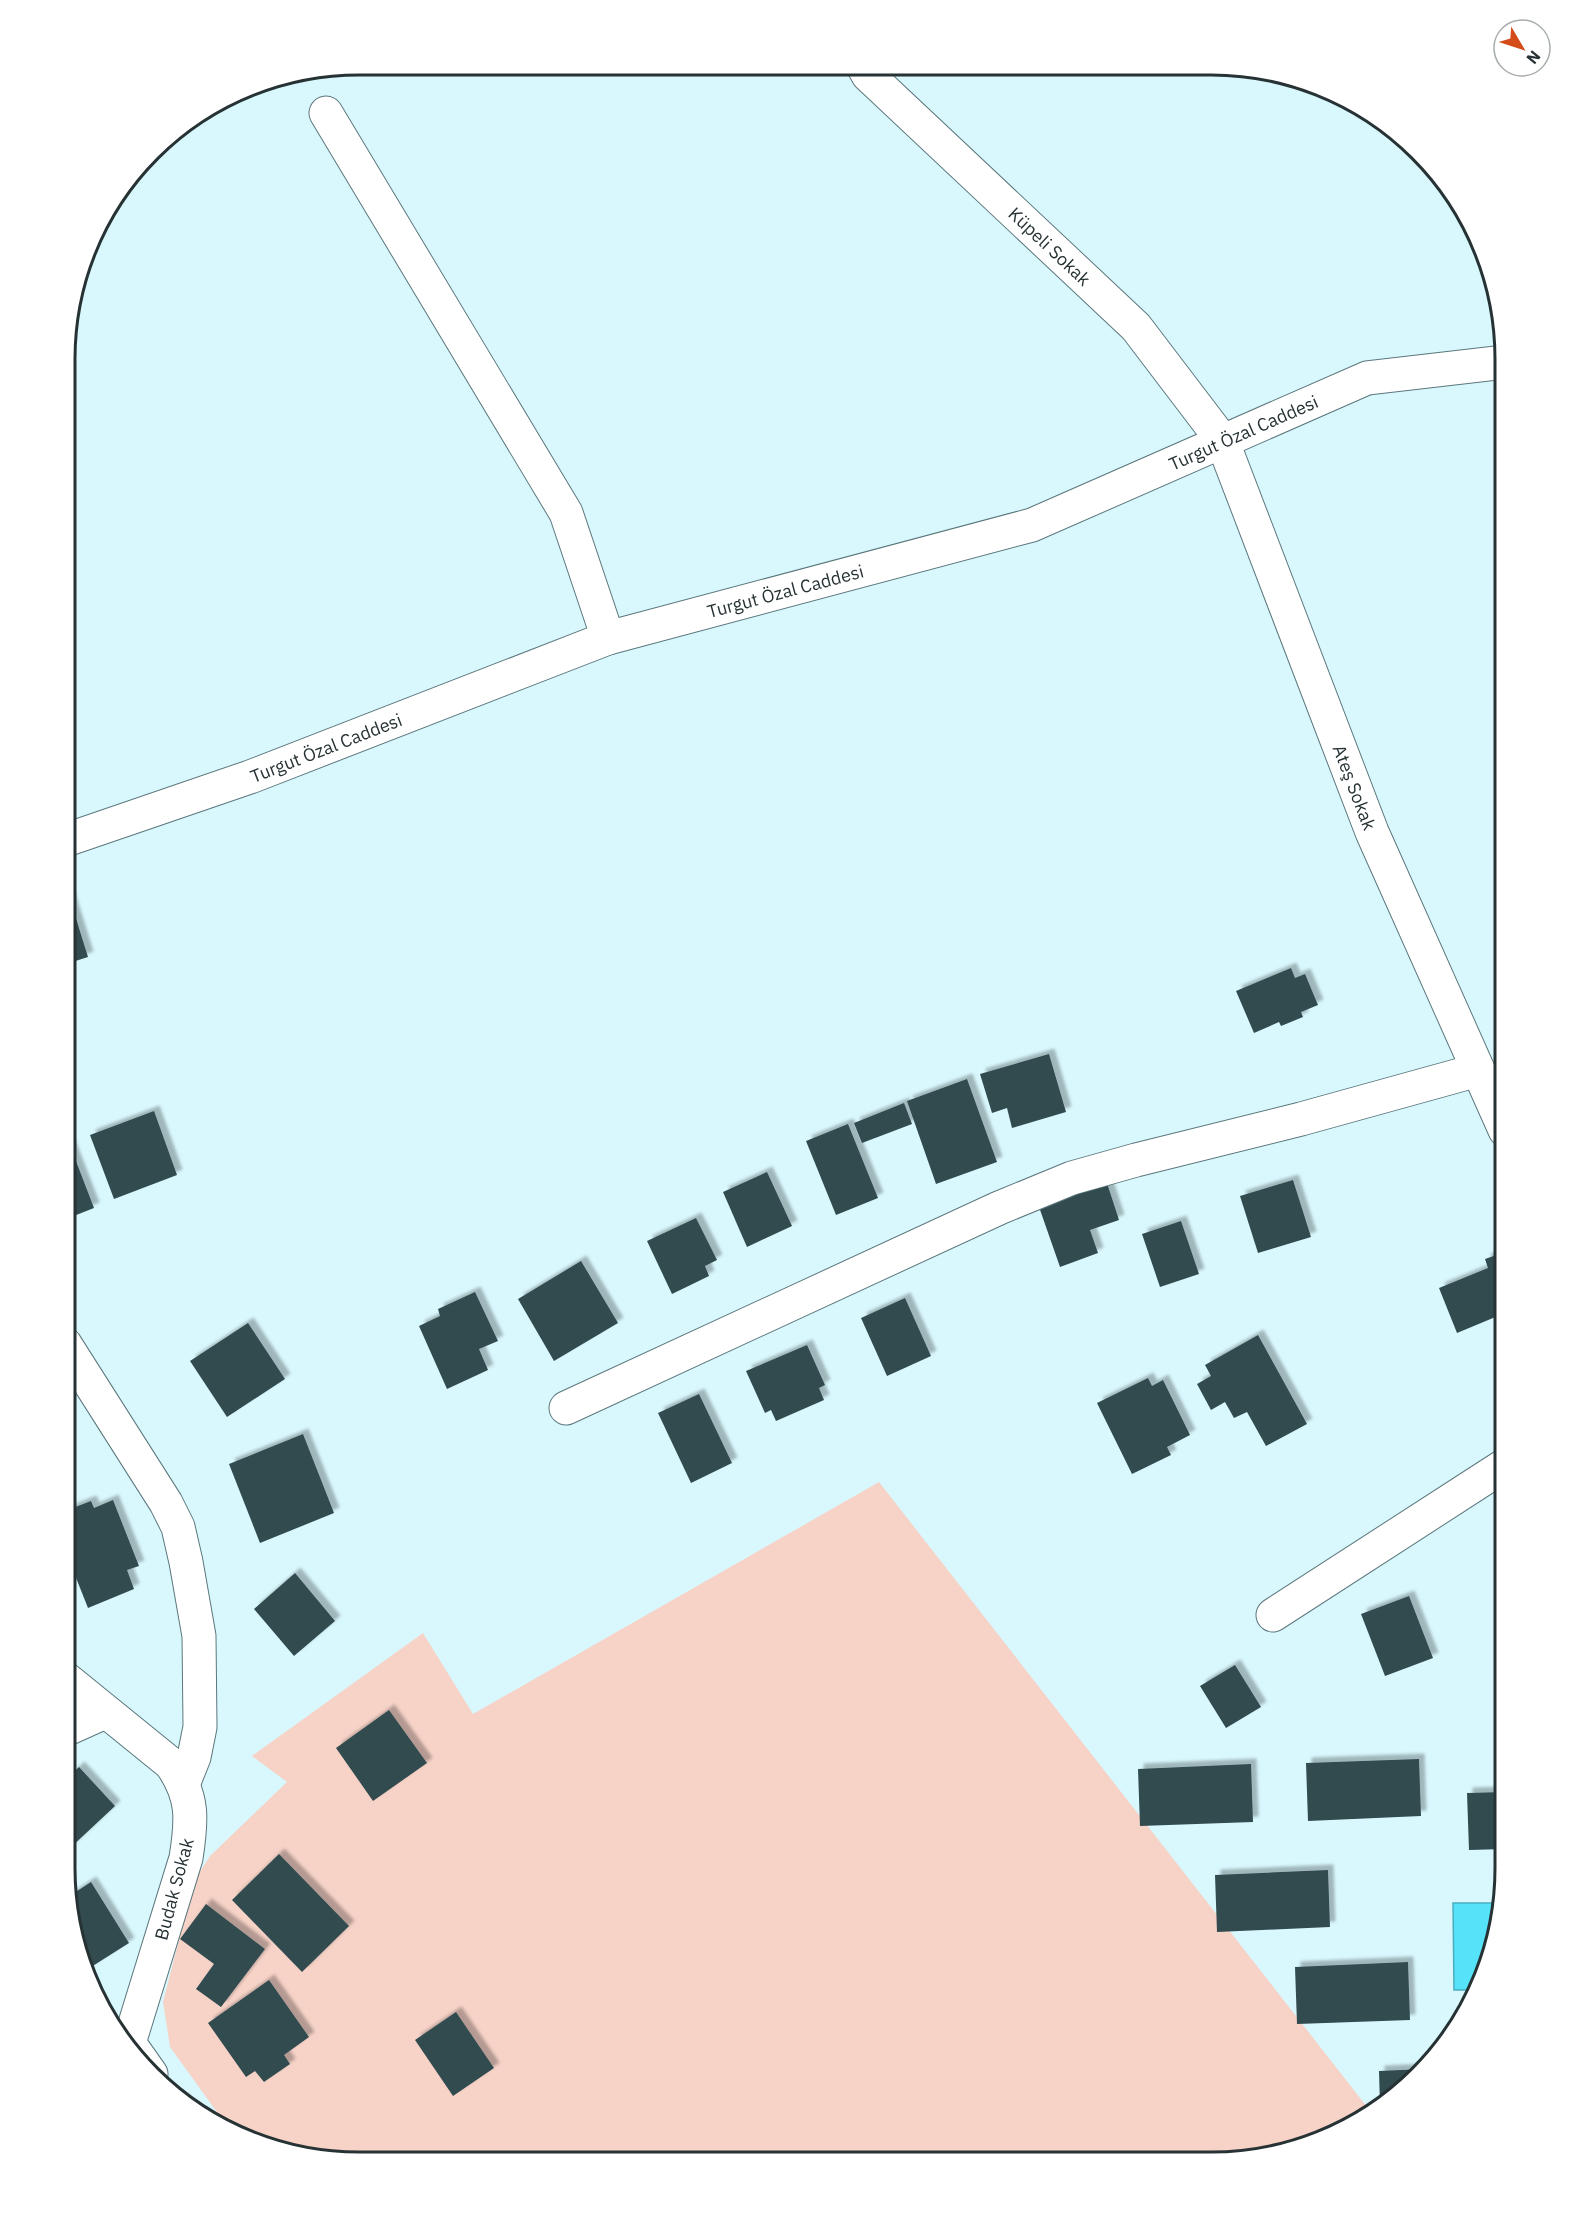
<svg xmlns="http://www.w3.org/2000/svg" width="1570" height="2227" viewBox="0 0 1570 2227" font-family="'IBM Plex Sans',sans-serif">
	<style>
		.green { fill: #f6d2c7 }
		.water { fill: #56e3fa; stroke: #48aebf; stroke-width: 1.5 }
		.building { fill: #314b50; filter: url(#shadow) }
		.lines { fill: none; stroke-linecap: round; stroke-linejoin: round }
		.minor-casing { stroke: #5b777c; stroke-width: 35 }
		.minor { stroke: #fff; stroke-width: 33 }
		.labels { text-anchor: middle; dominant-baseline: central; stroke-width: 6; stroke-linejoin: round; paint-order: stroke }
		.street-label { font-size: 18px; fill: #263234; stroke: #fff }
		.rim { fill: none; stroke: #263234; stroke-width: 3 }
	</style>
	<defs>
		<filter id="shadow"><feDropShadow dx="5.5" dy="-5.5" stdDeviation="1.5" flood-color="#0004"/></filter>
	</defs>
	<rect width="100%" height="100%" fill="#d9f8fe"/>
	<polygon class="green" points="879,1482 1371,2112 1341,2132 1211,2162 321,2160 247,2140 232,2133 170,2047 163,2002 194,1881 210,1856 287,1782 252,1756 423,1633 473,1714"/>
	<polygon class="water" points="1453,1903 1499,1903 1490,1963 1476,1990 1454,1990"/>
	<g class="building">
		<polygon points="69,896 88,957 66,964 66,897"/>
		<polygon points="1291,968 1295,978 1305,974 1318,1005 1301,1012 1303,1017 1281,1026 1279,1022 1254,1033 1236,991"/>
		<polygon points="1049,1054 1066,1112 1012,1128 1007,1108 992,1113 980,1074"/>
		<polygon points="967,1079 997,1162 936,1184 907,1101"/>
		<polygon points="904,1103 912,1124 862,1143 854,1123"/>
		<polygon points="154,1111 177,1175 114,1199 90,1135"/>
		<polygon points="848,1124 878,1198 836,1215 806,1141"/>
		<polygon points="69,1143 94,1208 66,1219 66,1145"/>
		<polygon points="767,1172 792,1226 747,1247 723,1192"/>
		<polygon points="1106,1180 1119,1220 1090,1230 1098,1253 1060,1267 1038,1204"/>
		<polygon points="1293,1180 1311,1237 1258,1253 1240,1196"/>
		<polygon points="696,1218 717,1260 705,1266 709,1276 672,1294 647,1241"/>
		<polygon points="1181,1221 1199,1274 1160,1287 1142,1234"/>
		<polygon points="1505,1252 1505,1313 1457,1333 1439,1288 1488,1268 1485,1259"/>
		<polygon points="581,1261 618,1323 554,1361 518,1299"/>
		<polygon points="475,1292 498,1341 479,1349 488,1370 447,1389 419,1326 440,1316 438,1309"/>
		<polygon points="905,1298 931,1356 887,1376 861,1318"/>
		<polygon points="248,1323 285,1379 227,1417 190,1361"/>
		<polygon points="1258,1335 1307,1424 1266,1446 1247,1412 1234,1418 1225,1402 1211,1410 1197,1384 1211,1376 1205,1365"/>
		<polygon points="807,1345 825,1385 819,1388 824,1400 776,1421 771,1410 765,1413 746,1371"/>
		<polygon points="1148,1378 1152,1386 1163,1380 1190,1435 1167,1447 1171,1455 1132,1474 1097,1403"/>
		<polygon points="699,1394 732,1463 691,1483 658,1413"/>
		<polygon points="303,1434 334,1513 260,1543 229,1464"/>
		<polygon points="113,1500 139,1566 127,1570 134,1589 88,1608 65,1550 65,1511 91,1501 94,1508"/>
		<polygon points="295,1573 335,1621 294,1656 254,1609"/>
		<polygon points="1409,1596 1433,1658 1385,1676 1361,1614"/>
		<polygon points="1235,1665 1261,1707 1226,1728 1200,1686"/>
		<polygon points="389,1710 427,1763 373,1801 336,1748"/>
		<polygon points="1419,1759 1421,1816 1308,1821 1306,1763"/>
		<polygon points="1251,1764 1253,1822 1140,1826 1138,1769"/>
		<polygon points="79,1767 115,1806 69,1849 65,1844 65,1780"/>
		<polygon points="1505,1792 1505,1849 1469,1850 1467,1793"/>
		<polygon points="279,1854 349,1926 302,1972 232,1900"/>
		<polygon points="1328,1870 1330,1927 1217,1932 1215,1875"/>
		<polygon points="91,1882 129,1943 88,1969 71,1895"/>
		<polygon points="206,1904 265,1949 221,2007 196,1989 214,1964 180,1939"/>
		<polygon points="1408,1962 1410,2020 1297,2024 1295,1967"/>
		<polygon points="269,1980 309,2037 284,2055 290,2064 264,2082 255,2071 246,2077 208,2023"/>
		<polygon points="456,2012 494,2068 453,2096 415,2040"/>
		<polygon points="1423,2069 1405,2090 1380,2106 1379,2071"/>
	</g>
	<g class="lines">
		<g class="minor-casing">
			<g id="minor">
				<path id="s1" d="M 863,66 L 868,75 L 1136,327 L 1222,440 L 1372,832 L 1505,1130"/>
				<polyline points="326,113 566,513 608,638"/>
				<path id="s2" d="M 66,840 L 250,777 L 608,638 L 1032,525 L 1367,378 L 1505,362"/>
				<polyline points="65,1344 166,1503 178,1527 186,1562 199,1636 200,1727 194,1757 184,1782"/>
				<polyline points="566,1408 999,1208 1072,1178 1136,1160 1301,1119 1478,1070"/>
				<polyline points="1273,1615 1505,1465"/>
				<path d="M 65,1678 L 171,1764 C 194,1797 192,1820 186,1858 L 129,2043 L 151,2074"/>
				<polyline points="65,1730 105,1712"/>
			</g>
		</g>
		<use href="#minor" class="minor"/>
	</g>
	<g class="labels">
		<g class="street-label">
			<text stroke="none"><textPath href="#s1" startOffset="260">Küpeli Sokak</textPath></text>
			<text stroke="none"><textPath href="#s2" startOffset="1248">Turgut Özal Caddesi</textPath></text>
			<text stroke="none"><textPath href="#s2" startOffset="762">Turgut Özal Caddesi</textPath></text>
			<text stroke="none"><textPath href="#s2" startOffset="276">Turgut Özal Caddesi</textPath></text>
			<text stroke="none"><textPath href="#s1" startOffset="892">Ateş Sokak</textPath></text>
			<text transform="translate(174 1889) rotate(-75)">Budak Sokak</text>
		</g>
	</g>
	<path d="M0 0H1570V2227H0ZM359 75H1211A284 284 0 0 1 1495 359V1868A284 284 0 0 1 1211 2152H359A284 284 0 0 1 75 1868V359A284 284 0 0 1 359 75Z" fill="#fff" fill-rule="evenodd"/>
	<path class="rim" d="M359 75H1211A284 284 0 0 1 1495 359V1868A284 284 0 0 1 1211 2152H359A284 284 0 0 1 75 1868V359A284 284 0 0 1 359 75Z"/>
	<g transform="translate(1522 48) rotate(129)"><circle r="28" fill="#ffffff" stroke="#a8adae" stroke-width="1.5"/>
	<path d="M0-4.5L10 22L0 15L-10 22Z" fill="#d34c1a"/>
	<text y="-9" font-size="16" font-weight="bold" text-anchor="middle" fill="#263234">N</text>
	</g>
</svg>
